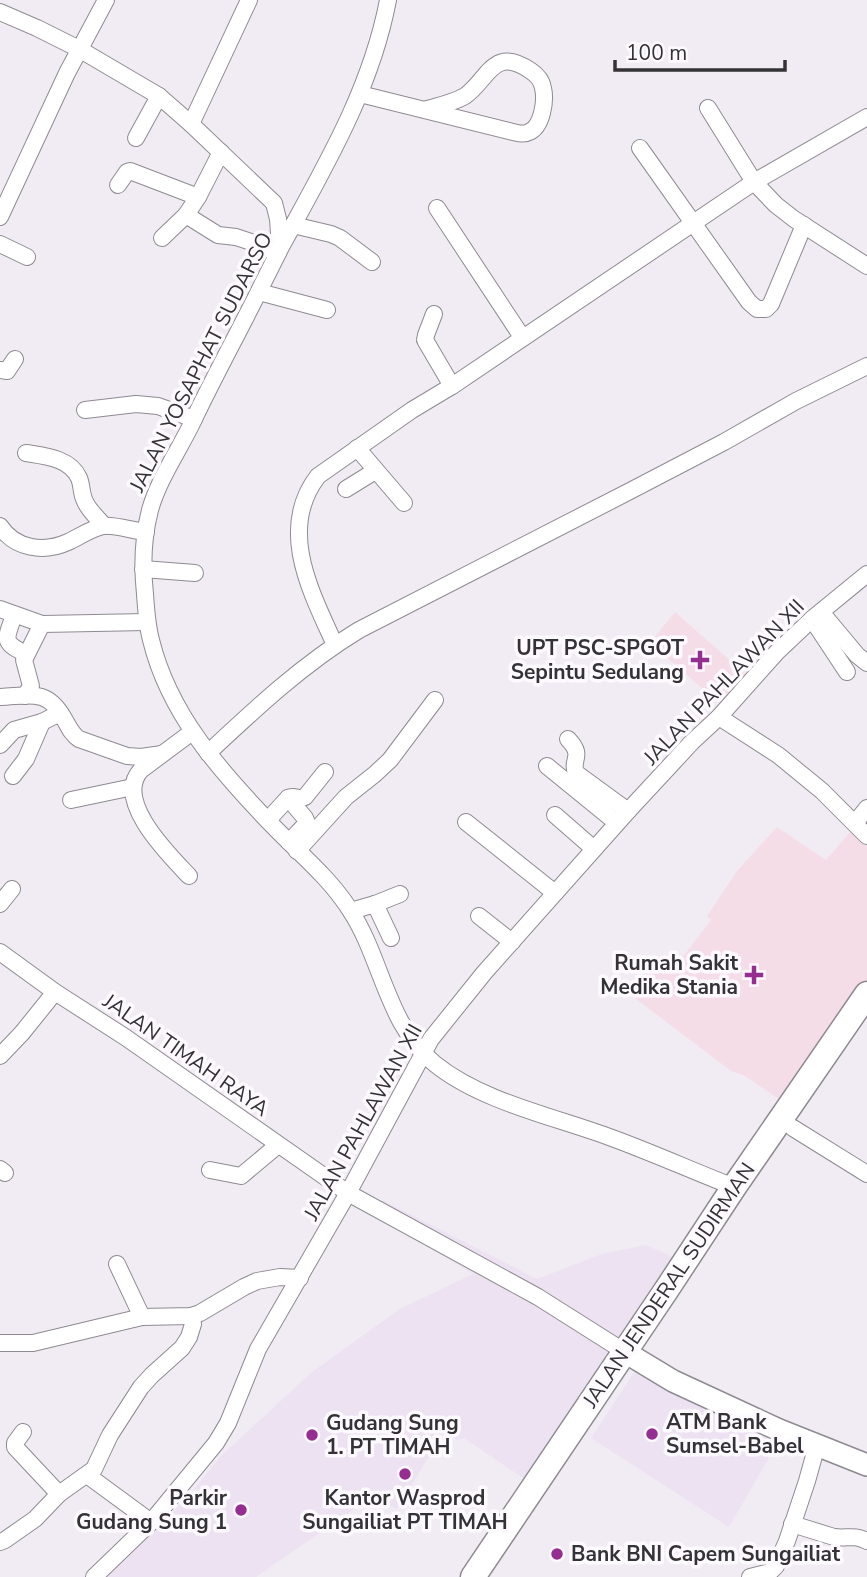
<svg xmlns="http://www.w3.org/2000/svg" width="867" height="1577" viewBox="0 0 867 1577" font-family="'Nunito Sans',sans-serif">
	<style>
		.built { fill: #ece2f1 }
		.medical { fill: #f5dde7 }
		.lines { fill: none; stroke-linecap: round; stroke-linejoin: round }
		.minor-casing { stroke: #8f8a91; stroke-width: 18 }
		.major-casing { stroke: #8f8a91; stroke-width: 24 }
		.highway-casing { stroke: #8f8a91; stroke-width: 27 }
		.minor { stroke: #fff; stroke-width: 16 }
		.major { stroke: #fff; stroke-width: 21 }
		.highway { stroke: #fff; stroke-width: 24 }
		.poi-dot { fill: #962e92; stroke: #fdfaff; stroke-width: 2.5 }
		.labels { text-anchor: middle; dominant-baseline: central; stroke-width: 7; stroke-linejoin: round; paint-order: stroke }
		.street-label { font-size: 21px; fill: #343235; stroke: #fdfaff }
		.poi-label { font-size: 21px; font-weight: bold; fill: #343235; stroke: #fdfaff; text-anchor: end }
	</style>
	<rect width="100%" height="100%" fill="#f1ecf4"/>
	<g class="built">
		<polygon points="382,1200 537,1279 602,1254 646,1245 677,1259 646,1305 631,1319 613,1353 526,1480 464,1438 458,1440 443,1433 397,1509 370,1498 256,1577 105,1577 188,1497 221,1456 312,1372 400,1309 473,1274 376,1216"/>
		<polygon points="637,1368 779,1431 767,1461 729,1527 591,1438"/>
	</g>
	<g class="medical">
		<polygon points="675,612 750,678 724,707 650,643"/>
		<polygon points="777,827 826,860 851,831 867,846 867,991 786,1104 745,1076 731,1071 623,989 660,962 669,958 682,958 711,920 707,916 737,871"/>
	</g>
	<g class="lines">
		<g class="minor-casing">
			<g id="minor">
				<path d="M 388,0 C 371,90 324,168 281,247 C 273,263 265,279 257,295 C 236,337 214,377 194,419 C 180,449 159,478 150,510 C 143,537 142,566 145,594 C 146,609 147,625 151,640 C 169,714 220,771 272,825 C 299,853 329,877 350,910 C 382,958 387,1026 435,1064 C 482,1102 556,1117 612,1138 C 653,1153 693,1171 734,1187"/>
				<polyline points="0,12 37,28 79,49 159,96 191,124 274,203 278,219 280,248"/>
				<path d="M 360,94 L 513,132 C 518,133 524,135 529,132 C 542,127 546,101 543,88 C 542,81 537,75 531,71 C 493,45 489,79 465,96 C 453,103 437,106 424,110"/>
				<polyline points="708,108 754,182 776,205 794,219 867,266"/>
				<polyline points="191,124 249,0"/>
				<polyline points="136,138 159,96"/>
				<polyline points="640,148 749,302 757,309 766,309 771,304 804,225"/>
				<polyline points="118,185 127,172 130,171 198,197"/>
				<polyline points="437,208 522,337"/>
				<polyline points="186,215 218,235 236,237 251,242 278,253"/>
				<polyline points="0,217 67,73 106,0"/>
				<polyline points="293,225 331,234 340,238 372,262"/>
				<polyline points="162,238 186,215 198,197 221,152"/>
				<polyline points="0,244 27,257"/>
				<polyline points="259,292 327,310"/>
				<polyline points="434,314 426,335 425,340 452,386"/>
				<polyline points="0,370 7,371 15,359"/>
				<polyline points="85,410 136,404 158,406 194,419"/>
				<polyline points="357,448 404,503"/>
				<path d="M 26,453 C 45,456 70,458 79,478 C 82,485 81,492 84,499 C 87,509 98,518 104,526"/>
				<polyline points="346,489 375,471"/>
				<path d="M 0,526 C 15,549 44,553 68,542 C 79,537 90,529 103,526 C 113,524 134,531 146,532"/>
				<polyline points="143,569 195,573"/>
				<polyline points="0,609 42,624"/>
				<polyline points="821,612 857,655 867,663"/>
				<path d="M 14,615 C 6,639 1,642 26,654"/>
				<polyline points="812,619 847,672"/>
				<path d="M 335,645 C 311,592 277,529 318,476 L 412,410 L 452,386 L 754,182 L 867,117"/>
				<polyline points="25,696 31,686 24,660 42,624 147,622"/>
				<path d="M 0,697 C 29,696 46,688 63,717 C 68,725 71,734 79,739 L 127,756 L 141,757 L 162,754"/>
				<polyline points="719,717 778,755 822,791 867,836"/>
				<path d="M 568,739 C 585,757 570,759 576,773 L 628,811"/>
				<polyline points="0,745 14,730 42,722 60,713"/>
				<path d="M 208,753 C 256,708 303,664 359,630 L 628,492 L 724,442 L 796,401 L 867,366"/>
				<polyline points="547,766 617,823"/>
				<polyline points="13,776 26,759 42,722"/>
				<polyline points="288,798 305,818 307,823 289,842"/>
				<polyline points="71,800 133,787"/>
				<polyline points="555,815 594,849"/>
				<path d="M 268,820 L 288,798 C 294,795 300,800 305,797 L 325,772"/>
				<polyline points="466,822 555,893"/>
				<polyline points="855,823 867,808"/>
				<polyline points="297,851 346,797 375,774 390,760 435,700"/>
				<path d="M 189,876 C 169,855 113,800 141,770 L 192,732"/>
				<polyline points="0,904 12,889"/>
				<polyline points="375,904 391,938"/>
				<polyline points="351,911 375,904 400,894"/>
				<polyline points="479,916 512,942"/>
				<polyline points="0,952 55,992 125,1037 348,1193 538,1297 625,1352"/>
				<polyline points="0,1056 22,1033 55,992"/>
				<polyline points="793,1128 867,1174"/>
				<polyline points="0,1169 5,1173"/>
				<polyline points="210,1170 241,1176 278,1145"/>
				<polyline points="117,1264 142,1317"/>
				<polyline points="0,1343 33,1343 142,1317 191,1316 200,1313 244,1287 257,1281 280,1277 300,1278"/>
				<polyline points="23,1432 15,1443 15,1447 59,1494"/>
				<polyline points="87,1475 151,1522"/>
				<path d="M 792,1524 L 834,1537 C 848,1539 853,1534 867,1541"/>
				<polyline points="0,1542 5,1540 35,1519 59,1494 94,1469 110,1435 141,1387 152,1375 182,1348 189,1337 193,1324 191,1316"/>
				<polyline points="94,1577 151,1522 216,1443 228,1423 258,1349 348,1193 431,1039 484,973 628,811 692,742 719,717 777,652 812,619 867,574"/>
				<polyline points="750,1577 770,1572 776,1566 787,1541 807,1481 817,1445"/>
			</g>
		</g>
		<g class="major-casing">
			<polyline id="major" points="625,1352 673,1381 779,1430 867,1465"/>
		</g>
		<g class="highway-casing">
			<polyline id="highway" points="473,1577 667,1289 734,1187 867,994"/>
		</g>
		<use href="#minor" class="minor"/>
		<use href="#major" class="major"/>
		<use href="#highway" class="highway"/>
	</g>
	<g class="poi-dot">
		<path d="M696.5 649.5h7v7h7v7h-7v7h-7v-7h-7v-7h7z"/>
		<path d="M750.5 964.5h7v7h7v7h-7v7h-7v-7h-7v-7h7z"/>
		<circle cx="652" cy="1434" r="7"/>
		<circle cx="312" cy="1435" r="7"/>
		<circle cx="405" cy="1474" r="7"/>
		<circle cx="241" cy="1510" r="7"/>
		<circle cx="557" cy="1554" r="7"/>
	</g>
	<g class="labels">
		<g class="street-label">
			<text transform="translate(201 362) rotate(-63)">JALAN YOSAPHAT SUDARSO</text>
			<text transform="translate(724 682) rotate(-46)">JALAN PAHLAWAN XII</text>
			<text transform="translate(186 1055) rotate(35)">JALAN TIMAH RAYA</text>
			<text transform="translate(363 1122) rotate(-61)">JALAN PAHLAWAN XII</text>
			<text transform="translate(669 1285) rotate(-56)">JALAN JENDERAL SUDIRMAN</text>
		</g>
		<g class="poi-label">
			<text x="684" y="648">UPT PSC-SPGOT<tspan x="684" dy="24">Sepintu Sedulang</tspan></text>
			<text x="738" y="963">Rumah Sakit<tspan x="738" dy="24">Medika Stania</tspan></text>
			<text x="666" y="1422" text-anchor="start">ATM Bank<tspan x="666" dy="24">Sumsel-Babel</tspan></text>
			<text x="326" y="1423" text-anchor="start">Gudang Sung<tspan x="326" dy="24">1. PT TIMAH</tspan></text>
			<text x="227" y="1498">Parkir<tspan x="227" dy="24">Gudang Sung 1</tspan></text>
			<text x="405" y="1498" text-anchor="middle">Kantor Wasprod<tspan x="405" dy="24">Sungailiat PT TIMAH</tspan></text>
			<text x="571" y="1554" text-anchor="start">Bank BNI Capem Sungailiat</text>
		</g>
	</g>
	<path d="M615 60v10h170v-10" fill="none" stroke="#343235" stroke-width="3.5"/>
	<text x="626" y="60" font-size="21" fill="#343235" stroke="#fdfaff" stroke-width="5" paint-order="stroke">100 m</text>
</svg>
